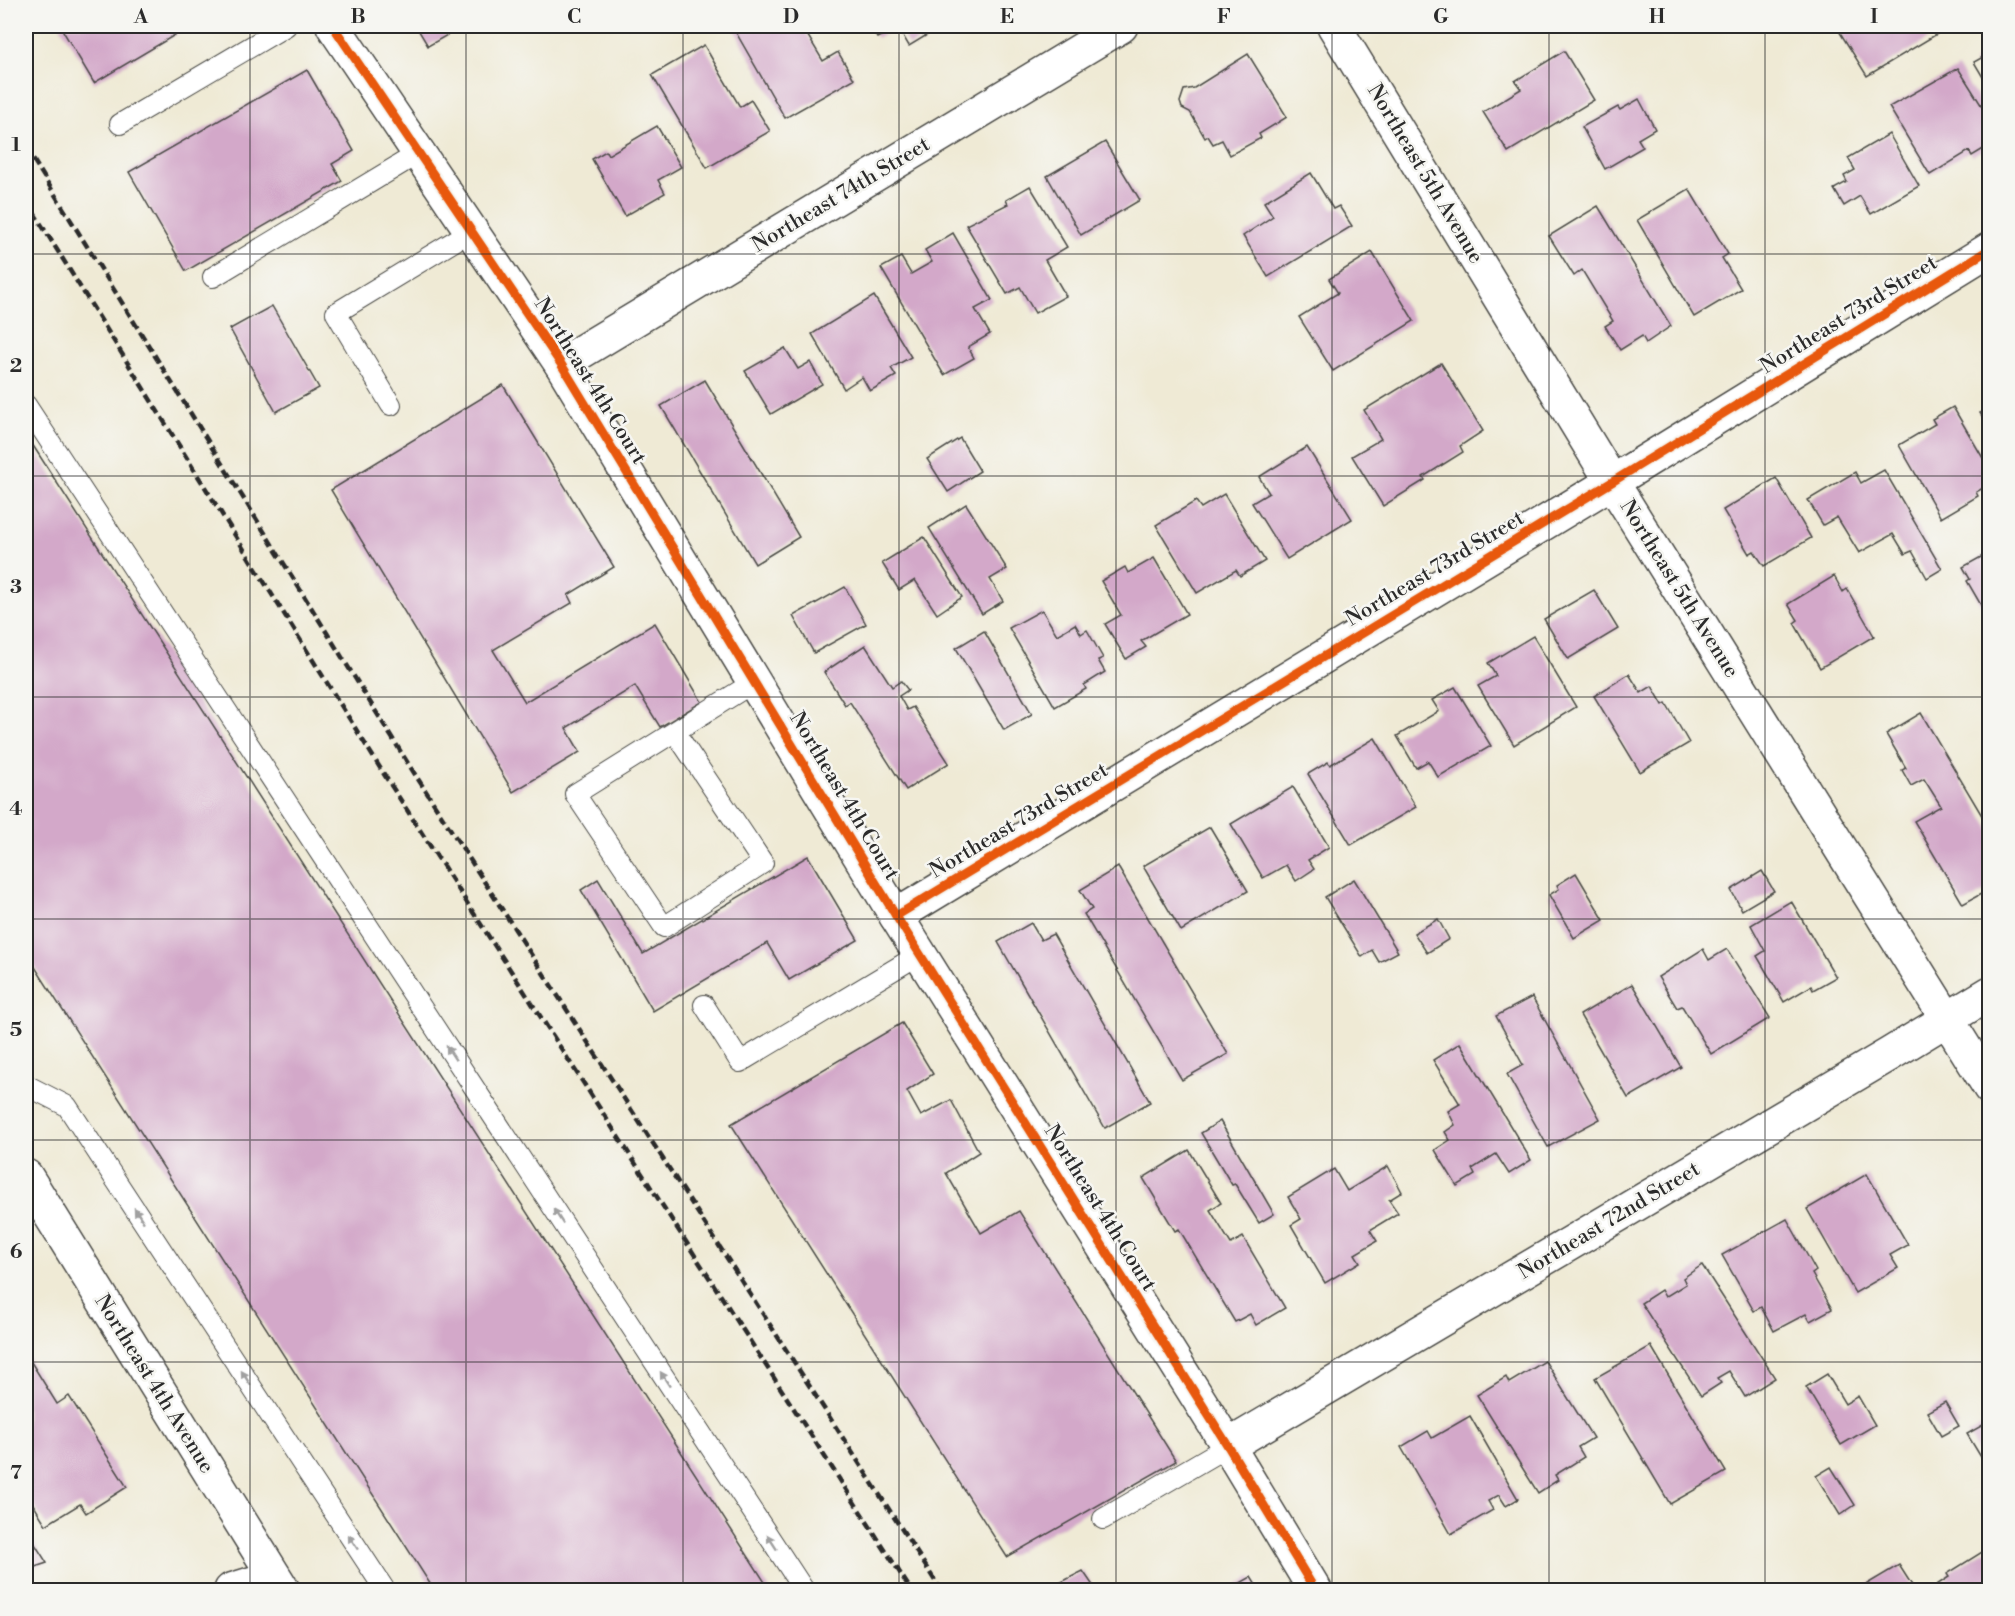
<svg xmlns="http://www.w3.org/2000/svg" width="2015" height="1616" viewBox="0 0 2015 1616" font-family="'Libre Bodoni',serif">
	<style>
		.building { fill: #d3a8c9 }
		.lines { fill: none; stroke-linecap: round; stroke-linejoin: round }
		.service-casing { stroke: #484844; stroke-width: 22 }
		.minor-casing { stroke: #484844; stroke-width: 36 }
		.tertiary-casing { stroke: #484844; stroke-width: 36 }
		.service { stroke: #fff; stroke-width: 20 }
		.minor { stroke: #fff; stroke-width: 33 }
		.tertiary { stroke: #fff; stroke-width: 33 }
		.rail { stroke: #2b2b2b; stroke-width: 4.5; stroke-dasharray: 9 4.5; stroke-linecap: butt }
		.cycleway-casing { stroke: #f6f6f2; stroke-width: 13 }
		.cycleway { stroke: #e8590c; stroke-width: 9 }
		.oneway { fill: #a0a0a0 }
		.grid { fill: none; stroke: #2b2b2b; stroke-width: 1.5; stroke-opacity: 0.55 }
		.labels { text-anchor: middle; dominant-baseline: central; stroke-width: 5; stroke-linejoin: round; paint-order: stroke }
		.street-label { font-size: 21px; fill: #2b2b2b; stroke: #f6f6f2 }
		.neatline { fill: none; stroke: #2b2b2b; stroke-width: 2 }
		.grid-label { font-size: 20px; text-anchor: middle; font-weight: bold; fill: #2b2b2b }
	</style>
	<rect width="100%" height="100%" fill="#f6f6f2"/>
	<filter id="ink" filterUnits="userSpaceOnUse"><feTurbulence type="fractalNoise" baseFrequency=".0167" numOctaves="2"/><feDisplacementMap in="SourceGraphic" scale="12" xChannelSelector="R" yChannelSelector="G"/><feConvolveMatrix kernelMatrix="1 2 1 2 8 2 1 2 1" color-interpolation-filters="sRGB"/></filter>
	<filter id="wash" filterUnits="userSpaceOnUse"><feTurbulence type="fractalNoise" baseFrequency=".008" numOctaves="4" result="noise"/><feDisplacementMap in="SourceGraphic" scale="24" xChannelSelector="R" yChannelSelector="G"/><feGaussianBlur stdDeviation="1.35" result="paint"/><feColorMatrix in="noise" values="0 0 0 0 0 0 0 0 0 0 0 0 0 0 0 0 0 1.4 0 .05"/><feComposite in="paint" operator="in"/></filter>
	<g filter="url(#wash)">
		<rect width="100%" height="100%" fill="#efead5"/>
		<g id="blocks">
			<g class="building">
				<polygon points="60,26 190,26 94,83"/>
				<polygon points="416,26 463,26 428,46"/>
				<polygon points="739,26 802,26 823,61 838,52 854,79 785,118 734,29"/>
				<polygon points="870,26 928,26 932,32 909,46 898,27 877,38"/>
				<polygon points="1836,26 1932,26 1937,34 1867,76"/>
				<polygon points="704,45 740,107 751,100 770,131 707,168 652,75"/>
				<polygon points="1564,51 1594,100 1508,152 1483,112 1521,89 1515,81"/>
				<polygon points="1990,53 1990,89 1974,62"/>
				<polygon points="1248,54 1287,117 1259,134 1261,138 1230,155 1222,140 1213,144 1208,136 1205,138 1190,112 1182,108 1180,102 1184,90 1194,88"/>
				<polygon points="1958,68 1990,119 1990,145 1972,156 1969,151 1930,175 1889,107"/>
				<polygon points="307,70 354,151 332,164 342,181 186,271 129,172"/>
				<polygon points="1639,99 1655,129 1638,139 1643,147 1605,169 1582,127 1618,107 1620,110"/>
				<polygon points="657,126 681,167 658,180 665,193 625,216 592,159 606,151 608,155"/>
				<polygon points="1889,134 1919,186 1871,214 1860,196 1844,206 1834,189 1847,182 1844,176 1855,170 1848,158"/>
				<polygon points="1105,142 1140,200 1081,235 1047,176"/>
				<polygon points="1311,173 1333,209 1339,206 1352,226 1268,277 1243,236 1273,216 1264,202"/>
				<polygon points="1030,186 1067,247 1045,260 1066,296 1035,313 1020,287 1007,294 966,225 1008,204 1006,200"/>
				<polygon points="1689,189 1728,254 1722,258 1741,289 1694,317 1637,220"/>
				<polygon points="1598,206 1671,326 1646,343 1642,336 1620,350 1605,326 1613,321 1582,270 1574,276 1549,236"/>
				<polygon points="953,233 992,300 975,309 990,334 968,347 974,358 944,375 881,268 901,257 911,274 932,262 925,250"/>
				<polygon points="1372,252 1414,321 1333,371 1299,317 1338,293 1329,279"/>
				<polygon points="874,296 911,357 891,368 896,376 870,391 862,377 844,389 812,334"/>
				<polygon points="272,306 319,388 276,412 230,329"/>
				<polygon points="785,348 798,369 810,362 822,384 771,414 745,371"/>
				<polygon points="1441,363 1483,431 1460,446 1463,452 1423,477 1425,480 1383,506 1352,456 1381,439 1364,410"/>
				<polygon points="705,380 799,537 755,564 661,406"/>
				<polygon points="503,385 614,567 568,595 572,603 493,650 525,702 655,623 702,702 660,727 635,686 566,728 580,752 513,792 331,490"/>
				<polygon points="1953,407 1990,470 1990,484 1976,492 1978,496 1941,518 1899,445 1935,424 1932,419"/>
				<polygon points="1990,408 1990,428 1980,413"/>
				<polygon points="960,438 980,471 948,492 927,459"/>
				<polygon points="32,444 770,1590 434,1590 26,953 26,448"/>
				<polygon points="1307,447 1352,519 1287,559 1252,503 1269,493 1259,477"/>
				<polygon points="1884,470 1942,569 1927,578 1912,551 1905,554 1893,534 1859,553 1837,517 1823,525 1808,500 1855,472 1861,483"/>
				<polygon points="1776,478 1811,538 1764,566 1754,551 1749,554 1723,510"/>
				<polygon points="1224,494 1265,561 1240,576 1236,570 1197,593 1156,525 1196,501 1201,508"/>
				<polygon points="966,504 1007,569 990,579 1003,601 982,614 929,528"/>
				<polygon points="924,537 962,597 937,614 915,580 899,590 882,563"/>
				<polygon points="1990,552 1990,610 1985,612 1967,581 1970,579 1963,567"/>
				<polygon points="1154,558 1187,614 1141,641 1146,647 1126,659 1105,624 1121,615 1101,581 1125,567 1128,573"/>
				<polygon points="1834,576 1843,592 1847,589 1874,636 1820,668 1794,623 1798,620 1788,604"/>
				<polygon points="845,587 866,624 814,653 793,616"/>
				<polygon points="1594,590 1618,629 1568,659 1544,619"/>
				<polygon points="1042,610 1057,635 1075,624 1081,634 1087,630 1103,658 1098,660 1105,672 1084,685 1086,689 1055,707 1009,628"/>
				<polygon points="984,631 1032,714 1004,730 956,648"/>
				<polygon points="1533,636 1576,707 1514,745 1478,686 1496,676 1488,663"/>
				<polygon points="865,645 892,687 901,681 908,690 899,696 907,710 913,707 949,763 906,790 850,702 845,705 824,672"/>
				<polygon points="1629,674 1641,693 1652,686 1663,705 1666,703 1689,743 1640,772 1594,696"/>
				<polygon points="1455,687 1491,746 1438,777 1428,761 1416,768 1397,736 1439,711 1432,700"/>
				<polygon points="1921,713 1990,829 1990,889 1963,904 1914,821 1941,806 1924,779 1911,786 1902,770 1906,768 1886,734"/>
				<polygon points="1375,738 1416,807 1351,845 1308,774 1328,762 1330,765"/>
				<polygon points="1293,787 1329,847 1308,860 1314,869 1296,881 1286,865 1263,878 1231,824"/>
				<polygon points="1210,827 1248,891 1181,931 1143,866"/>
				<polygon points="808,856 858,940 789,980 767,943 653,1011 581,890 598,879 643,954"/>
				<polygon points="1118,867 1228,1054 1182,1080 1084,914 1092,909 1080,890"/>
				<polygon points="1762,871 1774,891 1742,910 1731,890"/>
				<polygon points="1576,873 1604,920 1574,938 1549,895 1559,889 1557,885"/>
				<polygon points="1354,879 1398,952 1379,962 1372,950 1362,957 1325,897"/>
				<polygon points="1791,901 1836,977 1813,990 1811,986 1784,1002 1757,956 1765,951 1751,925"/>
				<polygon points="1438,919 1449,939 1427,953 1414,933"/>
				<polygon points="1031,923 1041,940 1053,934 1150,1102 1105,1128 998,942"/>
				<polygon points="1703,949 1709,960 1727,949 1770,1018 1711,1054 1682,1006 1677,1008 1658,977"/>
				<polygon points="1632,984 1681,1067 1628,1098 1580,1015"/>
				<polygon points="1532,997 1600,1119 1548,1147 1507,1074 1523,1065 1496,1016"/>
				<polygon points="902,1023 933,1074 907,1091 921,1116 951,1100 979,1152 946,1173 981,1233 1019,1211 1176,1461 1007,1557 731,1124"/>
				<polygon points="1460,1043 1531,1160 1509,1174 1496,1154 1472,1169 1475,1175 1457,1186 1435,1150 1450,1140 1445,1132 1455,1125 1448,1111 1460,1104 1433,1060"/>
				<polygon points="1220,1121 1274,1214 1259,1223 1235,1184 1232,1185 1201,1133"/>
				<polygon points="1189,1150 1221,1203 1210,1210 1231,1244 1243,1237 1285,1308 1256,1325 1250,1314 1235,1322 1179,1229 1175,1231 1143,1178"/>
				<polygon points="1388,1166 1402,1192 1389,1200 1398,1213 1370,1230 1377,1241 1355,1254 1360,1262 1325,1283 1291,1225 1301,1219 1288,1197 1334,1169 1347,1191"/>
				<polygon points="1867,1174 1908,1245 1890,1255 1898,1268 1855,1293 1807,1209"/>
				<polygon points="1787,1219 1816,1271 1812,1274 1832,1309 1810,1321 1806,1314 1774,1331 1761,1307 1754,1311 1722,1255"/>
				<polygon points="1702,1265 1775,1378 1745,1397 1729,1371 1717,1378 1721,1383 1701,1396 1641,1303 1661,1290 1665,1297 1686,1284 1683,1278"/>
				<polygon points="1651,1346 1726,1472 1670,1504 1595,1378"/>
				<polygon points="26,1354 57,1404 69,1396 127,1487 86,1513 80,1504 46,1525 26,1493"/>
				<polygon points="1545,1361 1593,1438 1578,1447 1584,1457 1555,1475 1558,1480 1538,1493 1477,1395 1506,1377 1509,1383"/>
				<polygon points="1827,1374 1845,1404 1858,1396 1875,1425 1841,1445 1806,1387"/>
				<polygon points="1945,1402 1959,1426 1941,1436 1927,1412"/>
				<polygon points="1470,1416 1518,1499 1506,1506 1499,1495 1488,1501 1493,1510 1451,1534 1401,1447 1428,1431 1432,1438"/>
				<polygon points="1990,1421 1990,1472 1967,1434"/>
				<polygon points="1831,1467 1855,1505 1840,1515 1816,1476"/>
				<polygon points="26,1530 47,1563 26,1570"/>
				<polygon points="1990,1547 1990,1590 1929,1590 1949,1577 1947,1574"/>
				<polygon points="1899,1565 1915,1590 1857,1590"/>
				<polygon points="1083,1571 1096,1590 1046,1590"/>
				<polygon points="1251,1577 1259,1590 1228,1590"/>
			</g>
		</g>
	</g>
	<g filter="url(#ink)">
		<use href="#blocks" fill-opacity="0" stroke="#484844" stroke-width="1.5"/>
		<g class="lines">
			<g class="service-casing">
				<g id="service">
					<polyline points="120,124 286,26"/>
					<polyline points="213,277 419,153"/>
					<polyline points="26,405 804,1590"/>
					<polyline points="391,405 336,313 471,231"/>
					<polyline points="675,732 763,863 664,927 575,794 754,682"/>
					<polyline points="704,1005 740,1062 920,954"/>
					<polyline points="26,1085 67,1106 385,1590"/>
					<polyline points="1103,1519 1228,1446"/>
				</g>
			</g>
			<g class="minor-casing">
				<g id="minor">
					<polyline points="1334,26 1612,482 1990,1088"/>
					<polyline points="561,364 1121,26"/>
					<polyline points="896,916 1612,482 1990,249"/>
					<polyline points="26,1176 283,1590"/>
					<polyline points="1228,1446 1890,1054 1990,993"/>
					<polyline points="231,1590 273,1577"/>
				</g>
			</g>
			<g class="tertiary-casing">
				<polyline id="tertiary" points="333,26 561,364 896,916 1228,1446 1315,1590"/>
			</g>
			<use href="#service" class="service"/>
			<use href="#minor" class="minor"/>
			<use href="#tertiary" class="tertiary"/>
			<g class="rail">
				<polyline points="26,148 409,765 941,1590"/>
				<polyline points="26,200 387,779 911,1590"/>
			</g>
			<g class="cycleway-casing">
				<g id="cycleway">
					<polyline points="333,26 561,364 896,916 1228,1446 1315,1590"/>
					<polyline points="896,916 1612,482 1990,249"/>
				</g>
			</g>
			<use href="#cycleway" class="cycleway"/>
		</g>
		<defs><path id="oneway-solid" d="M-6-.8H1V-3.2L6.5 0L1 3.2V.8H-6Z" transform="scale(1.5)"/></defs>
		<g class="oneway">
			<use href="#oneway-solid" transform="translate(451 1053) rotate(-123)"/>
			<use href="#oneway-solid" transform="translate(139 1215) rotate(-123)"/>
			<use href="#oneway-solid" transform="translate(558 1216) rotate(-123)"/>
			<use href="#oneway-solid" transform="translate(246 1378) rotate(-123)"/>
			<use href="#oneway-solid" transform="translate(665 1379) rotate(-123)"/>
			<use href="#oneway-solid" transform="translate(353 1542) rotate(-123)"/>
			<use href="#oneway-solid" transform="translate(772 1542) rotate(-123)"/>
		</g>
	</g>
	<path class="grid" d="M 250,26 L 250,1590M 466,26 L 466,1590M 683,26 L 683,1590M 899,26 L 899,1590M 1116,26 L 1116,1590M 1332,26 L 1332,1590M 1549,26 L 1549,1590M 1765,26 L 1765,1590M 26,254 L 1990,254M 26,476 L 1990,476M 26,697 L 1990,697M 26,919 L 1990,919M 26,1140 L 1990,1140M 26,1362 L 1990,1362"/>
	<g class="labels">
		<g class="street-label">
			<text transform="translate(1425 174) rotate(59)">Northeast 5th Avenue</text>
			<text transform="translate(841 195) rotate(-31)">Northeast 74th Street</text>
			<text transform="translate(1849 315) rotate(-32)">Northeast 73rd Street</text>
			<text transform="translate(590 381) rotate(58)">Northeast 4th Court</text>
			<text transform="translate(1435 569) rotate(-31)">Northeast 73rd Street</text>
			<text transform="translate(1679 589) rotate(58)">Northeast 5th Avenue</text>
			<text transform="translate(844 796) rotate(59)">Northeast 4th Court</text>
			<text transform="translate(1019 821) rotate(-31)">Northeast 73rd Street</text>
			<text transform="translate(1100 1208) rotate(58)">Northeast 4th Court</text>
			<text transform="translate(1609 1221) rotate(-31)">Northeast 72nd Street</text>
			<text transform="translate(154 1384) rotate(58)">Northeast 4th Avenue</text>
		</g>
	</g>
	<rect width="2015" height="1616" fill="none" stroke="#f6f6f2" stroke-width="66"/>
	<rect x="33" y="33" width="1949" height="1550" class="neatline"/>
	<g class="grid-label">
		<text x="141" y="23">A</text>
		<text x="358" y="23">B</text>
		<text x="574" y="23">C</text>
		<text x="791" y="23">D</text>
		<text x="1007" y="23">E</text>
		<text x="1224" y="23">F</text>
		<text x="1441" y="23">G</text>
		<text x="1657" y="23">H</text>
		<text x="1874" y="23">I</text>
		<text x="16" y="151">1</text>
		<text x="16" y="372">2</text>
		<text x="16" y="593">3</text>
		<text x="16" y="815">4</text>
		<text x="16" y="1036">5</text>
		<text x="16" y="1258">6</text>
		<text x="16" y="1479">7</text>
	</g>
</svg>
